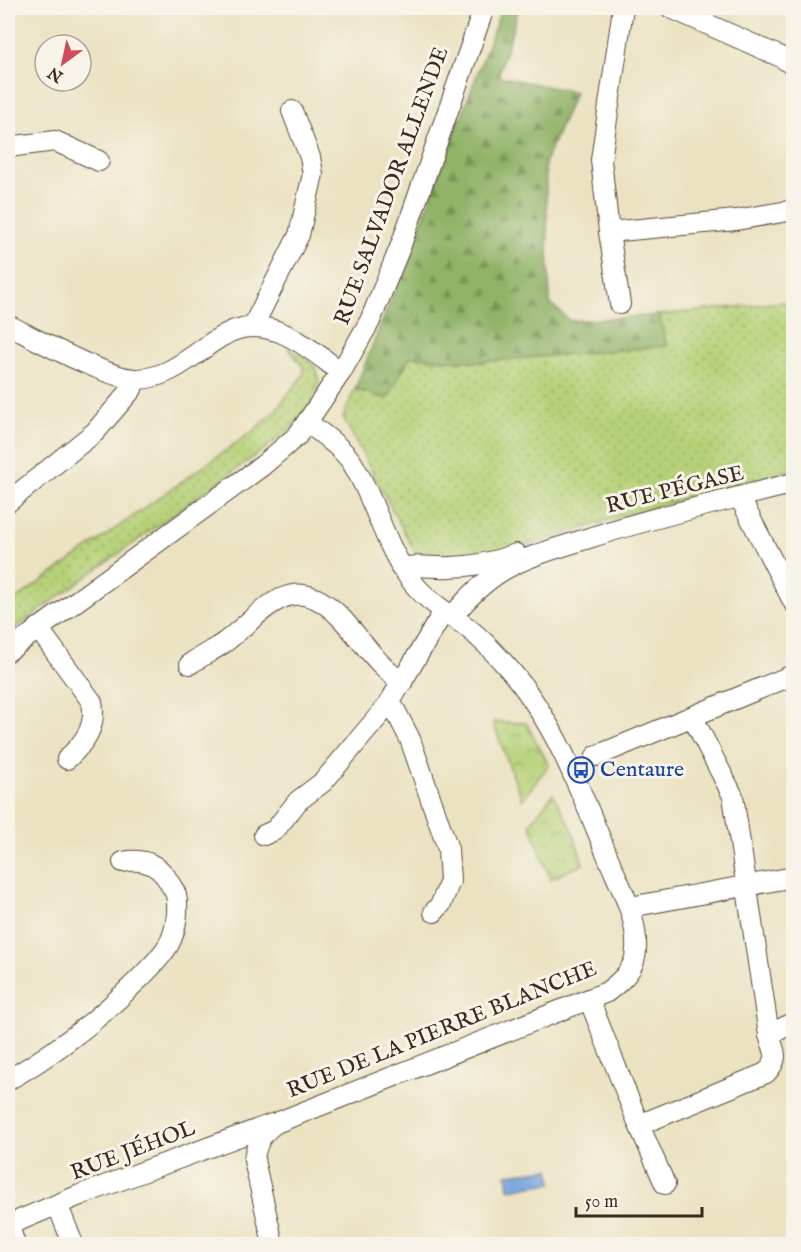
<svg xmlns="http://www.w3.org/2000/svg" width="801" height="1252" viewBox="0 0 801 1252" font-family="'IM FELL English',serif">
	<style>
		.grass { fill: url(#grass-dots); stroke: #787e4a; stroke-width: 1.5 }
		.forest { fill: url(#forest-firs); stroke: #666e43; stroke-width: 1.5 }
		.park { fill: url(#park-crowns); stroke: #787e4a; stroke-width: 1.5 }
		.water { fill: #74a3dd; stroke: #58667e; stroke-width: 1.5 }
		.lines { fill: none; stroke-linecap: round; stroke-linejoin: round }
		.minor-casing { stroke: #554636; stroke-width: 22 }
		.minor { stroke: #fff; stroke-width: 20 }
		.labels { text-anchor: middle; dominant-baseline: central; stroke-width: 6; stroke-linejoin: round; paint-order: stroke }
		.street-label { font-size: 22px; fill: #3b2a1e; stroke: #f7f3e8 }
		.transit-label { font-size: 22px; fill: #164399; stroke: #f7f3e8; text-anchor: start }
	</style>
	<defs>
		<pattern id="grass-dots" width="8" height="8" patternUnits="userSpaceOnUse" patternTransform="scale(1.5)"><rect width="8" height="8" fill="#b5d177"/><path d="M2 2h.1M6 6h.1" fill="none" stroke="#94aa61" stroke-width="1.8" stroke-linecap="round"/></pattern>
		<pattern id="forest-firs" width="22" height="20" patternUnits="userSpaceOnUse" patternTransform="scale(1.5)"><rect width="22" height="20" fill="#90b368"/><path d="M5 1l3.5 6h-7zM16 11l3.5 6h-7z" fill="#779255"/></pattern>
		<pattern id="park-crowns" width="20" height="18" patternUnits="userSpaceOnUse" patternTransform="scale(1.5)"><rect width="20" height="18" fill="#b5d177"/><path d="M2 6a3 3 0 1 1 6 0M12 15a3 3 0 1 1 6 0" fill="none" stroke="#94aa61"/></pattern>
	</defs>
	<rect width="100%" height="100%" fill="#f7f3e8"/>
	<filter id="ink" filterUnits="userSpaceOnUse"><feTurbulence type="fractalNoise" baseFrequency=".0167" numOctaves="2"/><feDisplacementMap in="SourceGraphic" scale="12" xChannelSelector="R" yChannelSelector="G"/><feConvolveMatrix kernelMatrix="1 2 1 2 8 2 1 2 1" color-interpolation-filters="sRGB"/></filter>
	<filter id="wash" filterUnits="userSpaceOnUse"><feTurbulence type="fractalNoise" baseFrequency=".008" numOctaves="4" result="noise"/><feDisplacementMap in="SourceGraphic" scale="24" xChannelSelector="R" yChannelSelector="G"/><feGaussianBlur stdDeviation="1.35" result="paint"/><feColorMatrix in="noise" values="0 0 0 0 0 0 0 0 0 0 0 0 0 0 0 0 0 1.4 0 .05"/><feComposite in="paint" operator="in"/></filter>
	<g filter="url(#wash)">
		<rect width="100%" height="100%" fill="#ebe2c1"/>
		<g class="grass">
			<polygon points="793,301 793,470 628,514 556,537 474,560 417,556 343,417 355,389 387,398 410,357 478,362 666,345 659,315"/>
			<path d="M 287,347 C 295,353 308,358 314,366 C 331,386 297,421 284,435 L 8,633 L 8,605 L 253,431 L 275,411 L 303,375 L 304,368 Z"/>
		</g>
		<polygon class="forest" points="502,8 519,8 498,76 575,92 545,162 550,303 570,321 659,315 667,346 478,362 410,357 387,399 355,389 414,242"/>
		<g class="park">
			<polygon points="493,722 526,723 549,765 522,800"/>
			<polygon points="553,794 573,831 583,864 550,879 530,824"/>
		</g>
		<polygon class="water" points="550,1169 552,1183 509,1189 507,1174"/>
	</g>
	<g filter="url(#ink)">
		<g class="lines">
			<g class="minor-casing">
				<g id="minor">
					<polyline points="623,8 601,160 609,232 736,220 794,210"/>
					<polyline points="671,8 781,57 794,66"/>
					<polyline points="8,147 55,141 99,161"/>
					<polyline points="609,232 620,304"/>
					<path d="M 8,325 C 36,339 110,380 138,379 C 160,378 176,368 193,356 C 206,347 220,335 235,330 C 276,317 311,350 341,372"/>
					<polyline points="257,327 257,318 299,235 313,174 310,157 292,111"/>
					<polyline points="740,498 794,603"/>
					<polyline points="8,502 95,432 132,389 135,379"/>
					<path d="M 401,568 C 418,564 433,568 450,567 C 473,567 494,562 516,554"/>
					<path d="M 452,617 C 468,597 485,580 507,568 C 533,554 561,547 589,538 C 656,516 725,501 794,483"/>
					<path d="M 38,628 L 92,702 C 97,727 84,743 67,759"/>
					<polyline points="8,651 262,466 297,436 307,422 341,372 370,321 401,245 484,8"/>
					<path d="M 190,664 C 201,656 214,650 225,642 C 266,610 294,566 343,620 C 364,643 376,663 402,683"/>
					<polyline points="388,705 395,710 410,739 448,849 450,881 441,904 434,912"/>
					<polyline points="596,756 788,677"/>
					<polyline points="264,835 275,830 298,801 323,782 388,705 444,611"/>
					<polyline points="630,907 794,877"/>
					<polyline points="589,999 639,1125 665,1184"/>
					<polyline points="769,1035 794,1022"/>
					<path d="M 8,1080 C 54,1054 101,1017 139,979 C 150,968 161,958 169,944 C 176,931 179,909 176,895 C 175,891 171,886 169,882 C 159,864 143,858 123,862"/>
					<path d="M 639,1125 L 766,1073 C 780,1058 775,1053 769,1035 L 733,796 L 693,718"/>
					<polyline points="58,1206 73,1244"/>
					<polyline points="8,1224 15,1244"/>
					<polyline points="8,1225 80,1195 272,1124"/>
					<path d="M 273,1244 L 254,1160 C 256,1143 262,1132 276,1123 L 607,992 C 621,981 636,969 636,949 C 638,916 619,885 607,855 C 581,792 555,722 510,670 C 497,655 484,641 468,628 C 447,612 426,601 410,579 C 383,543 375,498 351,461 C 340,446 322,434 307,422"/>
				</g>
			</g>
			<use href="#minor" class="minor"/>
		</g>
	</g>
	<defs>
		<g id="bus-ring" transform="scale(1.35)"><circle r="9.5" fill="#f7f3e8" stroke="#1a4fb4" stroke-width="1.5"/><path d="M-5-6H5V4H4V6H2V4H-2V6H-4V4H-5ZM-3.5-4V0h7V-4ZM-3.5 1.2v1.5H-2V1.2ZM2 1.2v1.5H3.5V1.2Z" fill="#1a4fb4"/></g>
	</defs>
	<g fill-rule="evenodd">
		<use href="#bus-ring" x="581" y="770"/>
	</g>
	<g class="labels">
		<g class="street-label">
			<text transform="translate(392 186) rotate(-70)">RUE SALVADOR ALLENDE</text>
			<text transform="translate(675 490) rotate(-14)">RUE PÉGASE</text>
			<text transform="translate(442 1030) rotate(-22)">RUE DE LA PIERRE BLANCHE</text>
			<text transform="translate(133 1151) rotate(-21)">RUE JÉHOL</text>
		</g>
		<g class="transit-label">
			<text x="600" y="770">Centaure</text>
		</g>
	</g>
	<rect width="801" height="1252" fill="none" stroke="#f7f3e8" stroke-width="30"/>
	<g transform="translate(63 63) rotate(213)"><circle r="28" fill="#f7f3e8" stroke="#aca397" stroke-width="1.5"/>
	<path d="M0-4.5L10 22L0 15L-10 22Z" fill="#d1495b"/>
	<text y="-9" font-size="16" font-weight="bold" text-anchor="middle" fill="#3b2a1e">N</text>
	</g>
	<path d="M576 1207v9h126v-9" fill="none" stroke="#3b2a1e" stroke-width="3"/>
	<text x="585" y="1207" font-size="18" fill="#3b2a1e" stroke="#f7f3e8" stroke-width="4.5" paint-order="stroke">50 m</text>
</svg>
